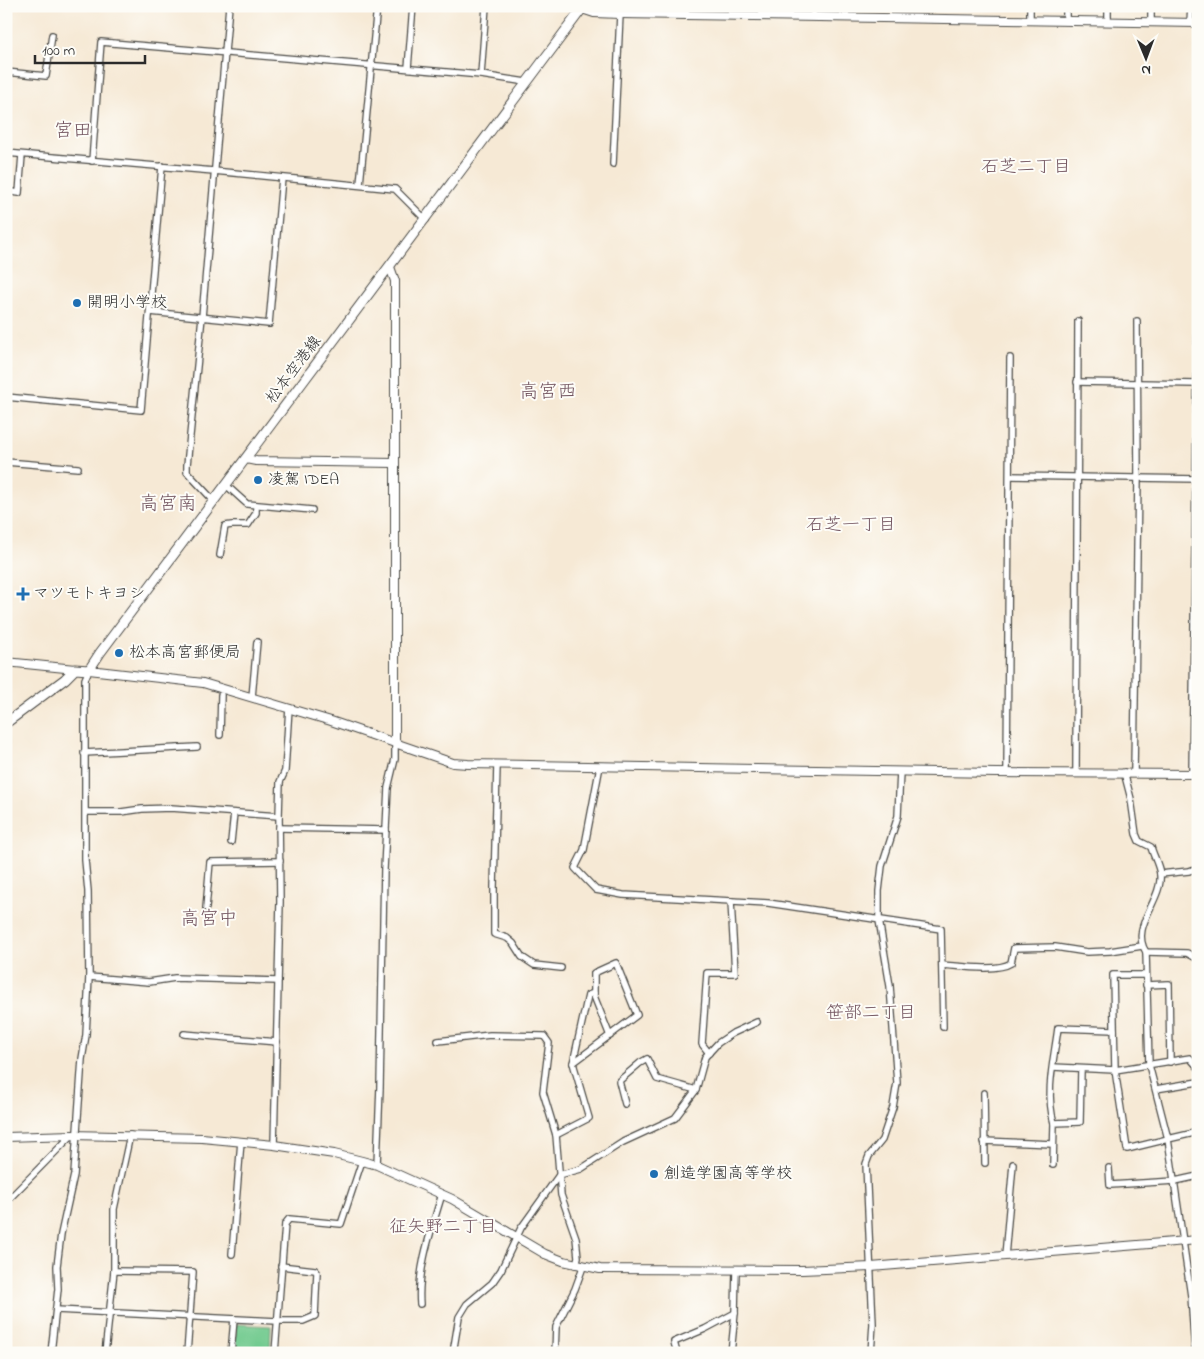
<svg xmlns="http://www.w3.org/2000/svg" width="1204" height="1359" viewBox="0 0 1204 1359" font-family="'Indie Flower','Klee One',sans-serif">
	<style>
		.green { fill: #73cb90; stroke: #4f7b5e }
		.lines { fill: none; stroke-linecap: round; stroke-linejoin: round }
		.minor-casing { stroke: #494844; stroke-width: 8 }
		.tertiary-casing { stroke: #494844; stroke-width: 10 }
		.secondary-casing { stroke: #494844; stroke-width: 11 }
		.minor { stroke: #fff; stroke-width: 5.5 }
		.tertiary { stroke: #fff; stroke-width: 8 }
		.secondary { stroke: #fff; stroke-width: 9 }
		.poi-dot { fill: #1f6fb2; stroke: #fdfcf7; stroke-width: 2 }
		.labels { text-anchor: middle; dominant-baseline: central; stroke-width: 4; stroke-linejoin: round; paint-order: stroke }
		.poi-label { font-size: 16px; fill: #2b2b2b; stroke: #fdfcf7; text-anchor: start }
		.street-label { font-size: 16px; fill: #2b2b2b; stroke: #fdfcf7 }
		.neighbourhood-label { font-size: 18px; fill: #735560; stroke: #fdfcf7 }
		.quarter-label { font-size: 19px; fill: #735560; stroke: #fdfcf7 }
	</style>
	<rect width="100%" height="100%" fill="#fdfcf7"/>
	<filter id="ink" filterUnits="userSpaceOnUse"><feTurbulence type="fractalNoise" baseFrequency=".02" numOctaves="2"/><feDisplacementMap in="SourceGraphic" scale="10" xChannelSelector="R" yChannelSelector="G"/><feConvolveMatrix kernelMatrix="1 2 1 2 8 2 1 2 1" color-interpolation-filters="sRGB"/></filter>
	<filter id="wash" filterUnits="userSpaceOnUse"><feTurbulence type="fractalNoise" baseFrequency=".0096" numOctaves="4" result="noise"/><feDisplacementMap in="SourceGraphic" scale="20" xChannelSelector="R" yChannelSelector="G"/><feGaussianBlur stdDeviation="1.12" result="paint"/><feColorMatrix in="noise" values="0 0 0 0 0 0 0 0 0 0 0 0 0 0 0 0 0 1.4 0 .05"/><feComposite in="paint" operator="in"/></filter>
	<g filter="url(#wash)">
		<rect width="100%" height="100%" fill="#f6e9d5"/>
		<polygon class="green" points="236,1324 271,1326 270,1353 234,1353"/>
	</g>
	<g filter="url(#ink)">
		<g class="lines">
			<g class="minor-casing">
				<g id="minor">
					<polyline points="1108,6 1108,21"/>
					<polyline points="762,15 762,6"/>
					<polyline points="813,16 813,6"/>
					<polyline points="1030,20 1030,6"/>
					<polyline points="1066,20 1066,6"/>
					<polyline points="1151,22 1151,6"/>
					<polyline points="1190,23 1191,6"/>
					<polyline points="408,68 413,6"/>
					<polyline points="6,72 46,76 52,35"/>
					<polyline points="481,75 486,6"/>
					<polyline points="6,153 214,171 395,189 426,220"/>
					<polyline points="92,161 101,42 481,75 526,82"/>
					<polyline points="613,164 620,14"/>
					<polyline points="360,184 377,6"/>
					<polyline points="6,191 19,193 22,155"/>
					<polyline points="150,312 269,324 282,178"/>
					<polyline points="1077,382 1198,384"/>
					<polyline points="6,397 141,410 162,166"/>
					<polyline points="6,462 78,468"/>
					<polyline points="1010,476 1198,479"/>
					<polyline points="226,485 247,504 312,510"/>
					<polyline points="214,501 187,472 187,465 202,317 229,6"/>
					<polyline points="220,555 225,526 232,525 248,525 256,513 256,505"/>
					<polyline points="252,697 257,642"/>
					<polyline points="220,735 221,695"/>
					<polyline points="84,753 197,747"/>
					<polyline points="497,765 494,887 494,934 507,938 513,943 522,957 534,965 561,968"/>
					<polyline points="600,766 584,850 575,868 596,890 623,895 768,903 941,929 943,1027"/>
					<path d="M 1124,772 L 1131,799 L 1136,834 L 1139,841 L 1151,847 C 1153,855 1159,865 1160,874 C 1163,900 1129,927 1146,952 L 1187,953 L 1198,959"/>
					<polyline points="1007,773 1010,358"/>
					<polyline points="1076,773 1078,321"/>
					<polyline points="1134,773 1138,478 1137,321"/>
					<polyline points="1192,774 1198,326"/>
					<polyline points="86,812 121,812 142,809 171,808 279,816"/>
					<polyline points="279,828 386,830"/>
					<polyline points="231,842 234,813"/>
					<polyline points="1160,874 1189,871 1198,868"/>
					<polyline points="206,908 210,862 280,861"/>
					<path d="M 942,965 C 959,966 997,972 1011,963 L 1014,948 L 1055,947 L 1087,952 L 1110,951 L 1142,946"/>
					<polyline points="1146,975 1113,975 1115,1070 1127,1149 1168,1139 1149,1065 1146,952"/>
					<polyline points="89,977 149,982 175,978 278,981"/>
					<polyline points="1146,985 1169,984 1170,1062"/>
					<polyline points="184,1034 277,1042"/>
					<polyline points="438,1041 490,1035 544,1036 549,1043 543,1092 556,1135 561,1195 576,1238 578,1257 576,1265"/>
					<polyline points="709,1053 702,1044 707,973 735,973 731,901"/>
					<polyline points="573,1063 588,995 594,993"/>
					<polyline points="1053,1067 1115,1070 1190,1058 1198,1067"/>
					<polyline points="1156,1089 1198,1082"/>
					<polyline points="984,1093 985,1163"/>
					<polyline points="625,1104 619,1081 640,1063 647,1059 657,1079 696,1090"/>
					<path d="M 1054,1123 C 1045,1093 1054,1059 1058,1028 L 1114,1030"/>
					<polyline points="556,1135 589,1118 573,1063 637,1015 616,963 594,973 594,996 610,1036"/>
					<polyline points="984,1141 1053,1144"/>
					<polyline points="274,1145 280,902 279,816 280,782 285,771 289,708"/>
					<polyline points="377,1165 380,1087 384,869 388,788 395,759 395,742"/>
					<polyline points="1053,1165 1054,1123 1080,1122 1081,1069"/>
					<polyline points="1109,1168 1110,1185 1175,1181 1198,1176"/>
					<polyline points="6,1202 72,1135"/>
					<polyline points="232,1254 241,1141"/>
					<polyline points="1005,1256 1013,1164"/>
					<polyline points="114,1271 193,1272 187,1353"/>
					<path d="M 420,1304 C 417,1269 432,1228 442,1194"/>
					<polyline points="56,1310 277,1321 303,1321 315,1316 317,1272 315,1270 281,1266"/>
					<polyline points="51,1353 58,1289 57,1266 61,1234 74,1175 82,1059 86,1035 89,977 88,891 85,860 85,679 89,670"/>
					<polyline points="105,1353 114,1271 114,1209 130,1135"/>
					<polyline points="231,1353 234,1319"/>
					<polyline points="275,1353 285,1224 289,1219 341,1224 362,1161"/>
					<polyline points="453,1353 459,1317 467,1304 492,1283 501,1270 521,1228 559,1175 581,1169 623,1142 675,1118 696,1090 705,1057 718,1043 733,1033 757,1022"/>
					<polyline points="555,1353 556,1327 575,1289 583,1267"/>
					<polyline points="677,1353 674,1342 705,1329 735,1313"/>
					<polyline points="731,1353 735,1313 736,1270"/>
					<polyline points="871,1353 873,1324 866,1164 869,1156 882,1140 893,1107 897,1083 890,986 879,920 879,891 882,866 898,816 900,771"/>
					<polyline points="1195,1353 1191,1296 1168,1139 1198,1132"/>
				</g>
			</g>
			<g class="tertiary-casing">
				<g id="tertiary">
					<polyline points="582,9 594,13 620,14 1198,23"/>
					<polyline points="390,267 395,281 395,742"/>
					<polyline points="246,459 256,461 395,463"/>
					<polyline points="6,662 75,669"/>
					<polyline points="89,670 203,683 331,721 453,763 468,764 996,773 1198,774"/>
					<polyline points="6,1137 72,1135 202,1138 274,1145 334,1154 362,1161 377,1165 452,1199 545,1254 563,1261 600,1269 802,1270 871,1267 1198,1240"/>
				</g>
			</g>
			<g class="secondary-casing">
				<polyline id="secondary" points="6,723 65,679 75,669 89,670 100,653 584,6"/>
			</g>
			<use href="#minor" class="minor"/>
			<use href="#tertiary" class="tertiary"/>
			<use href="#secondary" class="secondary"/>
		</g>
	</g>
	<g class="poi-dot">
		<circle cx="77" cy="303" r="5"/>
		<circle cx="258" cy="480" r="5"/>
		<path d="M20.5 586.5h5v5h5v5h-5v5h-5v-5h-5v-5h5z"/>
		<circle cx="119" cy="653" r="5"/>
		<circle cx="654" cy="1174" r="5"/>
	</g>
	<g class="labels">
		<g class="poi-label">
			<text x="87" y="303">開明小学校</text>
			<text x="268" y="480">凌駕 IDEA</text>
			<text x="33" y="594">マツモトキヨシ</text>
			<text x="129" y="653">松本高宮郵便局</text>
			<text x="664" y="1174">創造学園高等学校</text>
		</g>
		<g class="street-label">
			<text transform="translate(294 370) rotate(-53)">松本空港線</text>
		</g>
		<g class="neighbourhood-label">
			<text x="1026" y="168">石芝二丁目</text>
			<text x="851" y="526">石芝一丁目</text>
			<text x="871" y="1014">笹部二丁目</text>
			<text x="443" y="1228">征矢野二丁目</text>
		</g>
		<g class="quarter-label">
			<text x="73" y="131">宮田</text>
			<text x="548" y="392">高宮西</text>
			<text x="168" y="504">高宮南</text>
			<text x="209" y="919">高宮中</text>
		</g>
	</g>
	<rect width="1204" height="1359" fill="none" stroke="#fdfcf7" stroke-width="25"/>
	<g transform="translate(1146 58) rotate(179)" stroke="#fdfcf7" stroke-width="4" paint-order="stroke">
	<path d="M0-4L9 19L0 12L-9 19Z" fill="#2b2b2b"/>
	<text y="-8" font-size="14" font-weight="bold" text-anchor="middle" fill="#2b2b2b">N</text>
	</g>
	<path d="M35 55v8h110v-8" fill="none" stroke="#2b2b2b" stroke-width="2.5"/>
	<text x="42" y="55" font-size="15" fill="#2b2b2b" stroke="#fdfcf7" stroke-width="4" paint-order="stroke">100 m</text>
</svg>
